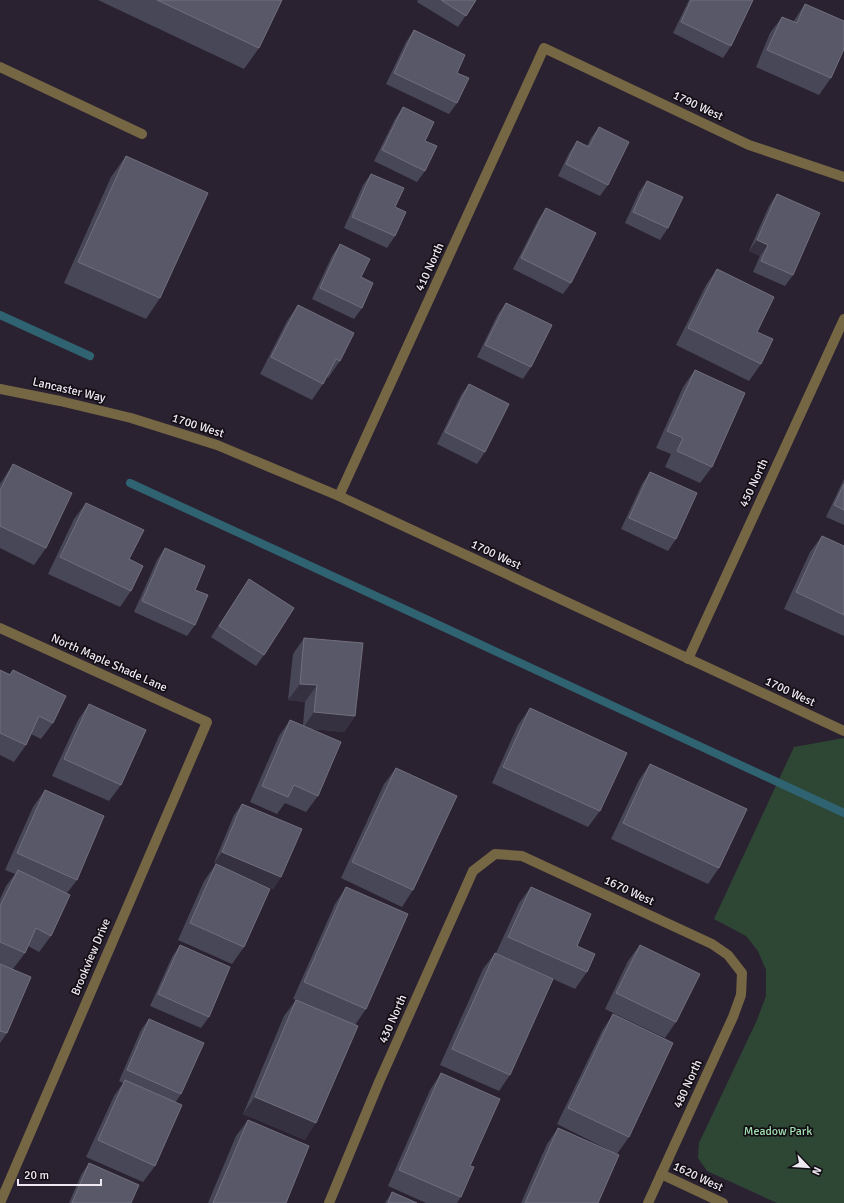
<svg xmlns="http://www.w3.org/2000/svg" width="844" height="1203" viewBox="0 0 844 1203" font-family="Signika,sans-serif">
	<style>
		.green { fill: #2d4734 }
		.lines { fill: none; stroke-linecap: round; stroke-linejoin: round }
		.stream { stroke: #306372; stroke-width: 8 }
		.minor { stroke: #756644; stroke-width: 10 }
		.wall { fill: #484758 }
		.shaded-wall { fill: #353141 }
		.building { fill: #595868; stroke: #716f7e }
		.labels { text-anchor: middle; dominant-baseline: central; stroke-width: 3.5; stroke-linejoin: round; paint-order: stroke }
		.street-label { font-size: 12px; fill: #eee8f2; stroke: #120e14 }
		.park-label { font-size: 12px; fill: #a2dfb1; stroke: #120e14 }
	</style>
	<rect width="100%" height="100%" fill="#2b2231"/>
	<polygon class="green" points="844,738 844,1203 777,1203 707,1171 698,1158 699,1143 757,1020 766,996 766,970 758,951 746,936 714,919 794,747"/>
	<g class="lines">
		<g class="stream">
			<polyline points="0,315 90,356"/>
			<polyline points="130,483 428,620 844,813"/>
		</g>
		<g class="minor">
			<polyline points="0,67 142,134"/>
			<polyline points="0,389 60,401 131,418 217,445 339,496 844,731"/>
			<polyline points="339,496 544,48 749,145 844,177"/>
			<polyline points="0,628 207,722 0,1203"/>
			<polyline points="688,659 844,319"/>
			<polyline points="661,1174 723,1203"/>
			<polyline points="329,1203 379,1082 473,871 495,854 522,856 712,944 728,955 742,973 741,995 733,1017 648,1203"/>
		</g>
	</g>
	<g class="wall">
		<polygon points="98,0 282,0 259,48 244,69"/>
		<polygon points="418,0 476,0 458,27 417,2"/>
		<polygon points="689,0 753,0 731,46 723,58 673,33"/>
		<polygon points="805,4 831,78 819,95 756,67 770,33 782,17 793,22"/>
		<polygon points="414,30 457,73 457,103 449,114 386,84 406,42"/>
		<polygon points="403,107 425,141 425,171 417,182 374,161 395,119"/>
		<polygon points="599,127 608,185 600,196 558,176 569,153 577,141 587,146 591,138"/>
		<polygon points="126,156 160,298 146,319 64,283 111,177"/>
		<polygon points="371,174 395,207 395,236 387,248 344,228 363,185"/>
		<polygon points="647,181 668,228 660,240 625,223 639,192"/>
		<polygon points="777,194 793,275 785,286 753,272 760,256 749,251 769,206"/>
		<polygon points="546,208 571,283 563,294 513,269 538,220"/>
		<polygon points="340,244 361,277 362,308 354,319 312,299 332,256"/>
		<polygon points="717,269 757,332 761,364 749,381 676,345 706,285"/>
		<polygon points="506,303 531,367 523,379 477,357 498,314"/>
		<polygon points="298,305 340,361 328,378 327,377 323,384 312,400 260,374 287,321"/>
		<polygon points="695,370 712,467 700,483 665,467 671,454 656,448 683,387"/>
		<polygon points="469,384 485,452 477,464 437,444 461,395"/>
		<polygon points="13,464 46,548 34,565 0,548 0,484"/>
		<polygon points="650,472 676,539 668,551 621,529 642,484"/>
		<polygon points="844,479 844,525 826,517"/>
		<polygon points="86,503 129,559 131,591 120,607 48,574 74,519"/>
		<polygon points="822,536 844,546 844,636 784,609 810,552"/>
		<polygon points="165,548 195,590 195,625 187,636 134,612 157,560"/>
		<polygon points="249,579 264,655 256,666 211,637"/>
		<polygon points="304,638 355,716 344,732 312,729 318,796 306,812 285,803 277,814 250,802 279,736 290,720 303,725 305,702 288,700 293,654"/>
		<polygon points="0,670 10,674 13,670 53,723 41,739 31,734 26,745 14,762 0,755"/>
		<polygon points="89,704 121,785 109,801 52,776 78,720"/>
		<polygon points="530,708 600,811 588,827 492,783 518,725"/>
		<polygon points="650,764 719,868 708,884 611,839 639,780"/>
		<polygon points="396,768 413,890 402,907 341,878 384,784"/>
		<polygon points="45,790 77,880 67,893 51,936 39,952 28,946 25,953 13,969 7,1033 0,1043 0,899 6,886 15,874 5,870 33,807"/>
		<polygon points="242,804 281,877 273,889 214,863 234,815"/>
		<polygon points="216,864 244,947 232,964 178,940 204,881"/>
		<polygon points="346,887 366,1009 355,1025 305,1140 243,1114 284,1016 296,1000 293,999 335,904"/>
		<polygon points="531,887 577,946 587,972 575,989 496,953 519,903"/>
		<polygon points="180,945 209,1017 201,1028 150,1006 172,957"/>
		<polygon points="640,945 676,1022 665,1038 605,1009 628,961"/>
		<polygon points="495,953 510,1075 499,1091 440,1065 483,969"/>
		<polygon points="613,1014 629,1137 617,1154 557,1124 602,1031"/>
		<polygon points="149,1019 181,1094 175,1103 155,1166 143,1182 86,1157 114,1096 123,1083 119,1081 141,1030"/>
		<polygon points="441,1073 470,1166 461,1197 457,1203 426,1203 388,1186 430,1090"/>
		<polygon points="248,1120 286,1203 208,1203 236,1136"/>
		<polygon points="558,1128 598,1203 521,1203 547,1144"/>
		<polygon points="89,1163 131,1203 69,1203 81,1175"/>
		<polygon points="392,1192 417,1203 385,1203"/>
	</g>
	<g class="shaded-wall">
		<polygon points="757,240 768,245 760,256 749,251"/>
		<polygon points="300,684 317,685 305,702 288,700"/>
		<polygon points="314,712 355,716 344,732 303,728"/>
		<polygon points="222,852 281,877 273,889 214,863"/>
		<polygon points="255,1097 316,1123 305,1140 243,1114"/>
	</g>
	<g class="building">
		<polygon points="157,0 282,0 259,48"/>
		<polygon points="441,0 476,0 466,16"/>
		<polygon points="691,0 753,0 731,46 681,22"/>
		<polygon points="805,4 844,21 844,49 831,78 767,50 782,17 797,23"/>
		<polygon points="414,30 465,55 457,73 469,78 457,103 394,73"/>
		<polygon points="403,107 434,122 425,141 437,146 425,171 382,150"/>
		<polygon points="599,127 629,142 608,185 566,164 577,141 589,147"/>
		<polygon points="126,156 208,193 160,298 78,262"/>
		<polygon points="371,174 404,188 395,207 406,212 395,236 352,217"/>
		<polygon points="647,181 683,197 668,228 633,212"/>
		<polygon points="777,194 820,213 793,275 761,261 768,245 757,240"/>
		<polygon points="546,208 596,233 571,283 521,258"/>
		<polygon points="340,244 370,259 361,277 373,283 362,308 320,288"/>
		<polygon points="717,269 774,297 757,332 773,339 761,364 688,328"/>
		<polygon points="506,303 552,325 531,367 485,345"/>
		<polygon points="298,305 354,333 340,361 336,359 323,384 271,357"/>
		<polygon points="695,370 745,393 712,467 677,451 683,438 667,431"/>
		<polygon points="469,384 509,404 485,452 445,432"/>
		<polygon points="13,464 72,493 46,548 0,526 0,491"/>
		<polygon points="650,472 697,493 676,539 629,518"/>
		<polygon points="844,484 844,510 834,505"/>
		<polygon points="86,503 144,530 129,559 143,566 131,591 60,557"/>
		<polygon points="822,536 844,546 844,615 796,592"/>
		<polygon points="165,548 205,566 195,590 208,595 195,625 142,601"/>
		<polygon points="249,579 294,608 264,655 219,626"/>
		<polygon points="304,638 363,643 355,716 314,712 317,685 300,684"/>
		<polygon points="0,670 10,675 13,670 66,696 53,723 39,716 26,745 0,733"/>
		<polygon points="89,704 146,730 121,785 64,759"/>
		<polygon points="530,708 627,753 600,811 503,767"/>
		<polygon points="290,720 341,742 318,796 294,785 288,797 262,786"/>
		<polygon points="650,764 747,809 719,868 623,823"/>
		<polygon points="396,768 457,796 413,890 352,862"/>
		<polygon points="45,790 104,816 77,880 17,853"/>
		<polygon points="242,804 302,829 281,877 222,852"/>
		<polygon points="216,864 270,889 244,947 190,923"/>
		<polygon points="18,870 70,895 51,936 36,928 25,953 0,942 0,906"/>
		<polygon points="346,887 408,914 366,1009 304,982"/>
		<polygon points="531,887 591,914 577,946 595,954 587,972 508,937"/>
		<polygon points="180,945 230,967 209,1017 158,994"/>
		<polygon points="640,945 700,974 676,1022 616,993"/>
		<polygon points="495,953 553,979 510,1075 452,1049"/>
		<polygon points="0,964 31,977 7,1033 0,1031"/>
		<polygon points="296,1000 358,1026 316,1123 255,1097"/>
		<polygon points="613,1014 673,1043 629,1137 568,1108"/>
		<polygon points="149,1019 204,1043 181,1094 127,1070"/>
		<polygon points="441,1073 500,1099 470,1166 474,1167 461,1197 399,1170"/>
		<polygon points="125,1080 182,1105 155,1166 98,1140"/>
		<polygon points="248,1120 309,1146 286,1203 213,1203"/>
		<polygon points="558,1128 619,1155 598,1203 525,1203"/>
		<polygon points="89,1163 139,1185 131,1203 72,1203"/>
		<polygon points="392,1192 417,1203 388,1203"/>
	</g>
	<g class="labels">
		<g class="street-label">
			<text transform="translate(698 106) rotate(25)">1790 West</text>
			<text transform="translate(430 267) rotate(-65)">410 North</text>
			<text transform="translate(69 390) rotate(13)">Lancaster Way</text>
			<text transform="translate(198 426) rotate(18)">1700 West</text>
			<text transform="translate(754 483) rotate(-65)">450 North</text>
			<text transform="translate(496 555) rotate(25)">1700 West</text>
			<text transform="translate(109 663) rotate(24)">North Maple Shade Lane</text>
			<text transform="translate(790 692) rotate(25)">1700 West</text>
			<text transform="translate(629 891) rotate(25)">1670 West</text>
			<text transform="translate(91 957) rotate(-67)">Brookview Drive</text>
			<text transform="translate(393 1019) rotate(-66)">430 North</text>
			<text transform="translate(688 1084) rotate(-65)">480 North</text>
			<text transform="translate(698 1177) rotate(25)">1620 West</text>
		</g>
		<g class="park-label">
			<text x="778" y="1131">Meadow Park</text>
		</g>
	</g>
	<g transform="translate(808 1167) rotate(115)" stroke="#120e14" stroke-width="3" paint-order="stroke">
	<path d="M0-3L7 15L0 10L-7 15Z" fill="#eee8f2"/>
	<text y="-6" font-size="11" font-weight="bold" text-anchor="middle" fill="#eee8f2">N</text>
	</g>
	<path d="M18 1179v6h83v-6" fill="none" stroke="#eee8f2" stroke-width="2"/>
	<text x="24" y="1179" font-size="12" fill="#eee8f2" stroke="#120e14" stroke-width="3" paint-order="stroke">20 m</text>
</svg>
